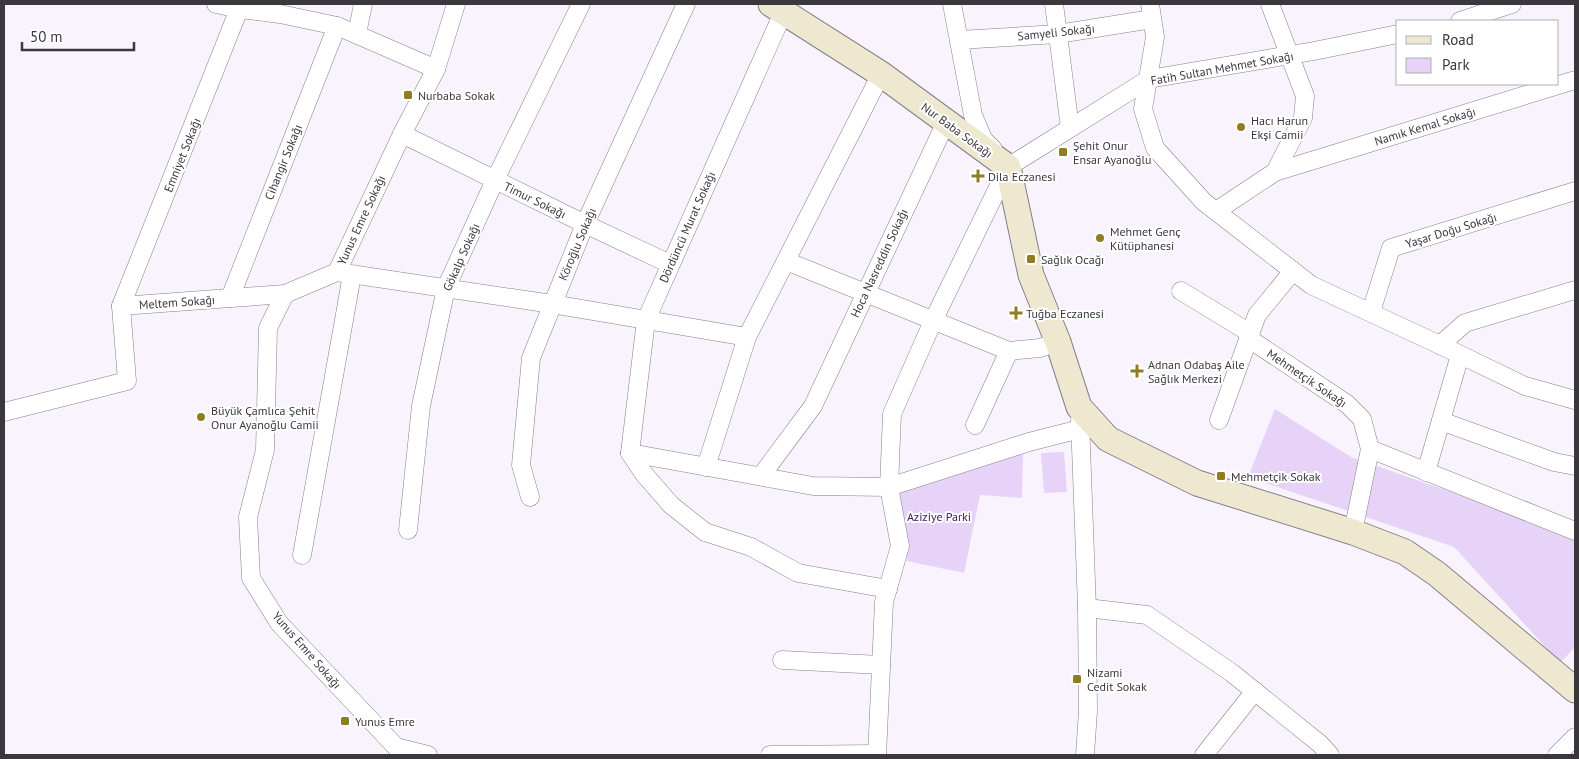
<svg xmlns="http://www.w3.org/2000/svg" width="1579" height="759" viewBox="0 0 1579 759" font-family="'PT Sans',sans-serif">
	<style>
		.green { fill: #e6d3f7 }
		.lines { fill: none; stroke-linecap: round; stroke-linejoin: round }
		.minor-casing { stroke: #857f8b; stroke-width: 19 }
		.secondary-casing { stroke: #857f8b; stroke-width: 27 }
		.minor { stroke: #fff; stroke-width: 18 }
		.secondary { stroke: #eee8d0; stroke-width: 25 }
		.poi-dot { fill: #907c22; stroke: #fff; stroke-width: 2 }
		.labels { text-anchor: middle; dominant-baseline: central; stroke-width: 4; stroke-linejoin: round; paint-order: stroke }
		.street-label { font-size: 12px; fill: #3b383d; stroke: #fff }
		.poi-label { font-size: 12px; fill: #3b383d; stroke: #fff; text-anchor: start }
		.park-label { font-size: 12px; fill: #3f1459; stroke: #fff }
	</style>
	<rect width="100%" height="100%" fill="#f9f3fe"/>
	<g class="green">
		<polygon points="1275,409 1351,457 1563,531 1575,536 1575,647 1560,663 1454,547 1248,477"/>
		<polygon points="1023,449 1022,498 980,495 964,573 907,561 899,490"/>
		<polygon points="1064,452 1067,492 1044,493 1041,453"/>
	</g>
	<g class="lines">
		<g class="minor-casing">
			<g id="minor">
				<polyline points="216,4 240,9 280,14 337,26 436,69"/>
				<polyline points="952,4 973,115 983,139 993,149"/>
				<polyline points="1054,4 1070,128"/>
				<polyline points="1150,4 1155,37 1143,109 1155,148 1204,202 1311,285 1440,345 1525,386 1575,400"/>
				<polyline points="1460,21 1512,4"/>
				<polyline points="357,34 363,4"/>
				<polyline points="959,40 1058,34 1152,19"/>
				<polyline points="402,134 585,224 670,264"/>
				<polyline points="1008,167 1149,79 1314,51 1398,34"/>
				<polyline points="1275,172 1575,80"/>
				<polyline points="1216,211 1275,172 1303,118 1305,96 1270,4"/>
				<polyline points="786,261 1009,351 1040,348 1058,342"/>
				<polyline points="337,272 552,304 747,337 881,74"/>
				<polyline points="1181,291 1250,333"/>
				<polyline points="230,298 337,26"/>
				<polyline points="121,306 241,4"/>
				<polyline points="1371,312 1391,248 1575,191"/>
				<polyline points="1248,338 1347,404 1362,419 1370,449"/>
				<polyline points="1440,345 1465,323 1575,290"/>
				<polyline points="4,412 127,381 121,306 285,294"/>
				<polyline points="1080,420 1087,608 1088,711 1085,755"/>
				<polyline points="1219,420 1257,315 1293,271"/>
				<polyline points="1441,421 1554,462 1575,466"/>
				<polyline points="975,425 1009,351"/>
				<polyline points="630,453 646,320 783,13"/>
				<polyline points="630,453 813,486 889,487 1029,442 1080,429"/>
				<polyline points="630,453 644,474 671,505 705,532 751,547 798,573 888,589"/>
				<polyline points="706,467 747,337"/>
				<polyline points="1426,472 1460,355"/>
				<polyline points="761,476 813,406 946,122"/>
				<polyline points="530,497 521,465 531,358 585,224 686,4"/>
				<polyline points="408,530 421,406 446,288 495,180 581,4"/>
				<polyline points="1353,532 1370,449 1575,531"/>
				<polyline points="302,555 352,275"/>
				<polyline points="1087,608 1147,615 1232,673 1320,744 1330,755"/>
				<polyline points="782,660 881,665"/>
				<polyline points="396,747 279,623 251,578 248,517 265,450 268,328 285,294 337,272 402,134 436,69 456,4"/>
				<polyline points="396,747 428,755"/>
				<polyline points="770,755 877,754"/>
				<polyline points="877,755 884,602 900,546 889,487 892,414 933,321 1008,167"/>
				<polyline points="1204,755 1255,691"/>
				<polyline points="1557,755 1575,737"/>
			</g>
		</g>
		<g class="secondary-casing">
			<polyline id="secondary" points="771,4 881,74 1008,167 1031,275 1058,342 1079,407 1108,439 1197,483 1353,532 1405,552 1437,574 1575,690"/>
		</g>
		<use href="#minor" class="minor"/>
		<use href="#secondary" class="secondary"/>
	</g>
	<g class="poi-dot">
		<rect x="403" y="90" width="10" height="10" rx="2.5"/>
		<circle cx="1241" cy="127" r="5"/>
		<rect x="1058" y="147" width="10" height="10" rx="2.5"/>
		<path d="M975.5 168.5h5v5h5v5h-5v5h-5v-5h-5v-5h5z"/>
		<circle cx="1100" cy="238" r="5"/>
		<rect x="1026" y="254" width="10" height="10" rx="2.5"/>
		<path d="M1013.5 305.5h5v5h5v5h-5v5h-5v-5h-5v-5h5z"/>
		<path d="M1134.5 363.5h5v5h5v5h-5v5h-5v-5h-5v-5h5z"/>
		<circle cx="201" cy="417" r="5"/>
		<rect x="1216" y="471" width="10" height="10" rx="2.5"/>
		<rect x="1072" y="674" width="10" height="10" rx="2.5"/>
		<rect x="340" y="716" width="10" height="10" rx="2.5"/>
	</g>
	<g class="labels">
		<g class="street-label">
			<text transform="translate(1056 32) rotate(-6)">Samyeli Sokağı</text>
			<text transform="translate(1222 68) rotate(-10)">Fatih Sultan Mehmet Sokağı</text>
			<text transform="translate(1425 126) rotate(-17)">Namık Kemal Sokağı</text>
			<text transform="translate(957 130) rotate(36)">Nur Baba Sokağı</text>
			<text transform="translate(182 155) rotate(-68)">Emniyet Sokağı</text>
			<text transform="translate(283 162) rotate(-68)">Cihangir Sokağı</text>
			<text transform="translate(535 200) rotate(26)">Timur Sokağı</text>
			<text transform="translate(361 220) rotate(-65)">Yunus Emre Sokağı</text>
			<text transform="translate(687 227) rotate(-66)">Dördüncü Murat Sokağı</text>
			<text transform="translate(1451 230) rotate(-17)">Yaşar Doğu Sokağı</text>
			<text transform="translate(577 244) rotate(-67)">Köroğlu Sokağı</text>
			<text transform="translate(461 257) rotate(-66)">Gökalp Sokağı</text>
			<text transform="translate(879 263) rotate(-65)">Hoca Nasreddin Sokağı</text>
			<text transform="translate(177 302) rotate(-4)">Meltem Sokağı</text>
			<text transform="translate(1307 378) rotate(34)">Mehmetçik Sokağı</text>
			<text transform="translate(307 650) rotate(49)">Yunus Emre Sokağı</text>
		</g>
		<g class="poi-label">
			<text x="418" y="95">Nurbaba Sokak</text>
			<text x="1251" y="120">Hacı Harun<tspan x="1251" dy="14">Ekşi Camii</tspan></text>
			<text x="1073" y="145">Şehit Onur<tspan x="1073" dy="14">Ensar Ayanoğlu</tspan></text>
			<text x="988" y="176">Dila Eczanesi</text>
			<text x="1110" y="231">Mehmet Genç<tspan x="1110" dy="14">Kütüphanesi</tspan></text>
			<text x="1041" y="259">Sağlık Ocağı</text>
			<text x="1026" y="313">Tuğba Eczanesi</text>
			<text x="1148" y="364">Adnan Odabaş Aile<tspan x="1148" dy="14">Sağlık Merkezi</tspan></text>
			<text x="211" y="410">Büyük Çamlıca Şehit<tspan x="211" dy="14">Onur Ayanoğlu Camii</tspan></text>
			<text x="1231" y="476">Mehmetçik Sokak</text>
			<text x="1087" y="672">Nizami<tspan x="1087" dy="14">Cedit Sokak</tspan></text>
			<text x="355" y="721">Yunus Emre</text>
		</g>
		<g class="park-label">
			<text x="939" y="516">Aziziye Parki</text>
		</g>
	</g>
	<rect width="1579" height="759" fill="none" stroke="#3b383d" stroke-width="10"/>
	<rect x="1396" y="20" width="162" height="65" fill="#ffffff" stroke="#b1afb1"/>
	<rect x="1406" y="36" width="25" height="8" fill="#eee8d0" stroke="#b1afb1"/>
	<text x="1442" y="45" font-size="15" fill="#3b383d">Road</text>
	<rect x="1406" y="58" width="25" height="15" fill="#e6d3f7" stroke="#b1afb1"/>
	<text x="1442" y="70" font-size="15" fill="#3b383d">Park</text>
	<path d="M22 42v8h112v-8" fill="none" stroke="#3b383d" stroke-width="2.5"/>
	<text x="30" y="42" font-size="15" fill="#3b383d" stroke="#ffffff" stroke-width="4" paint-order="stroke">50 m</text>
</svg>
